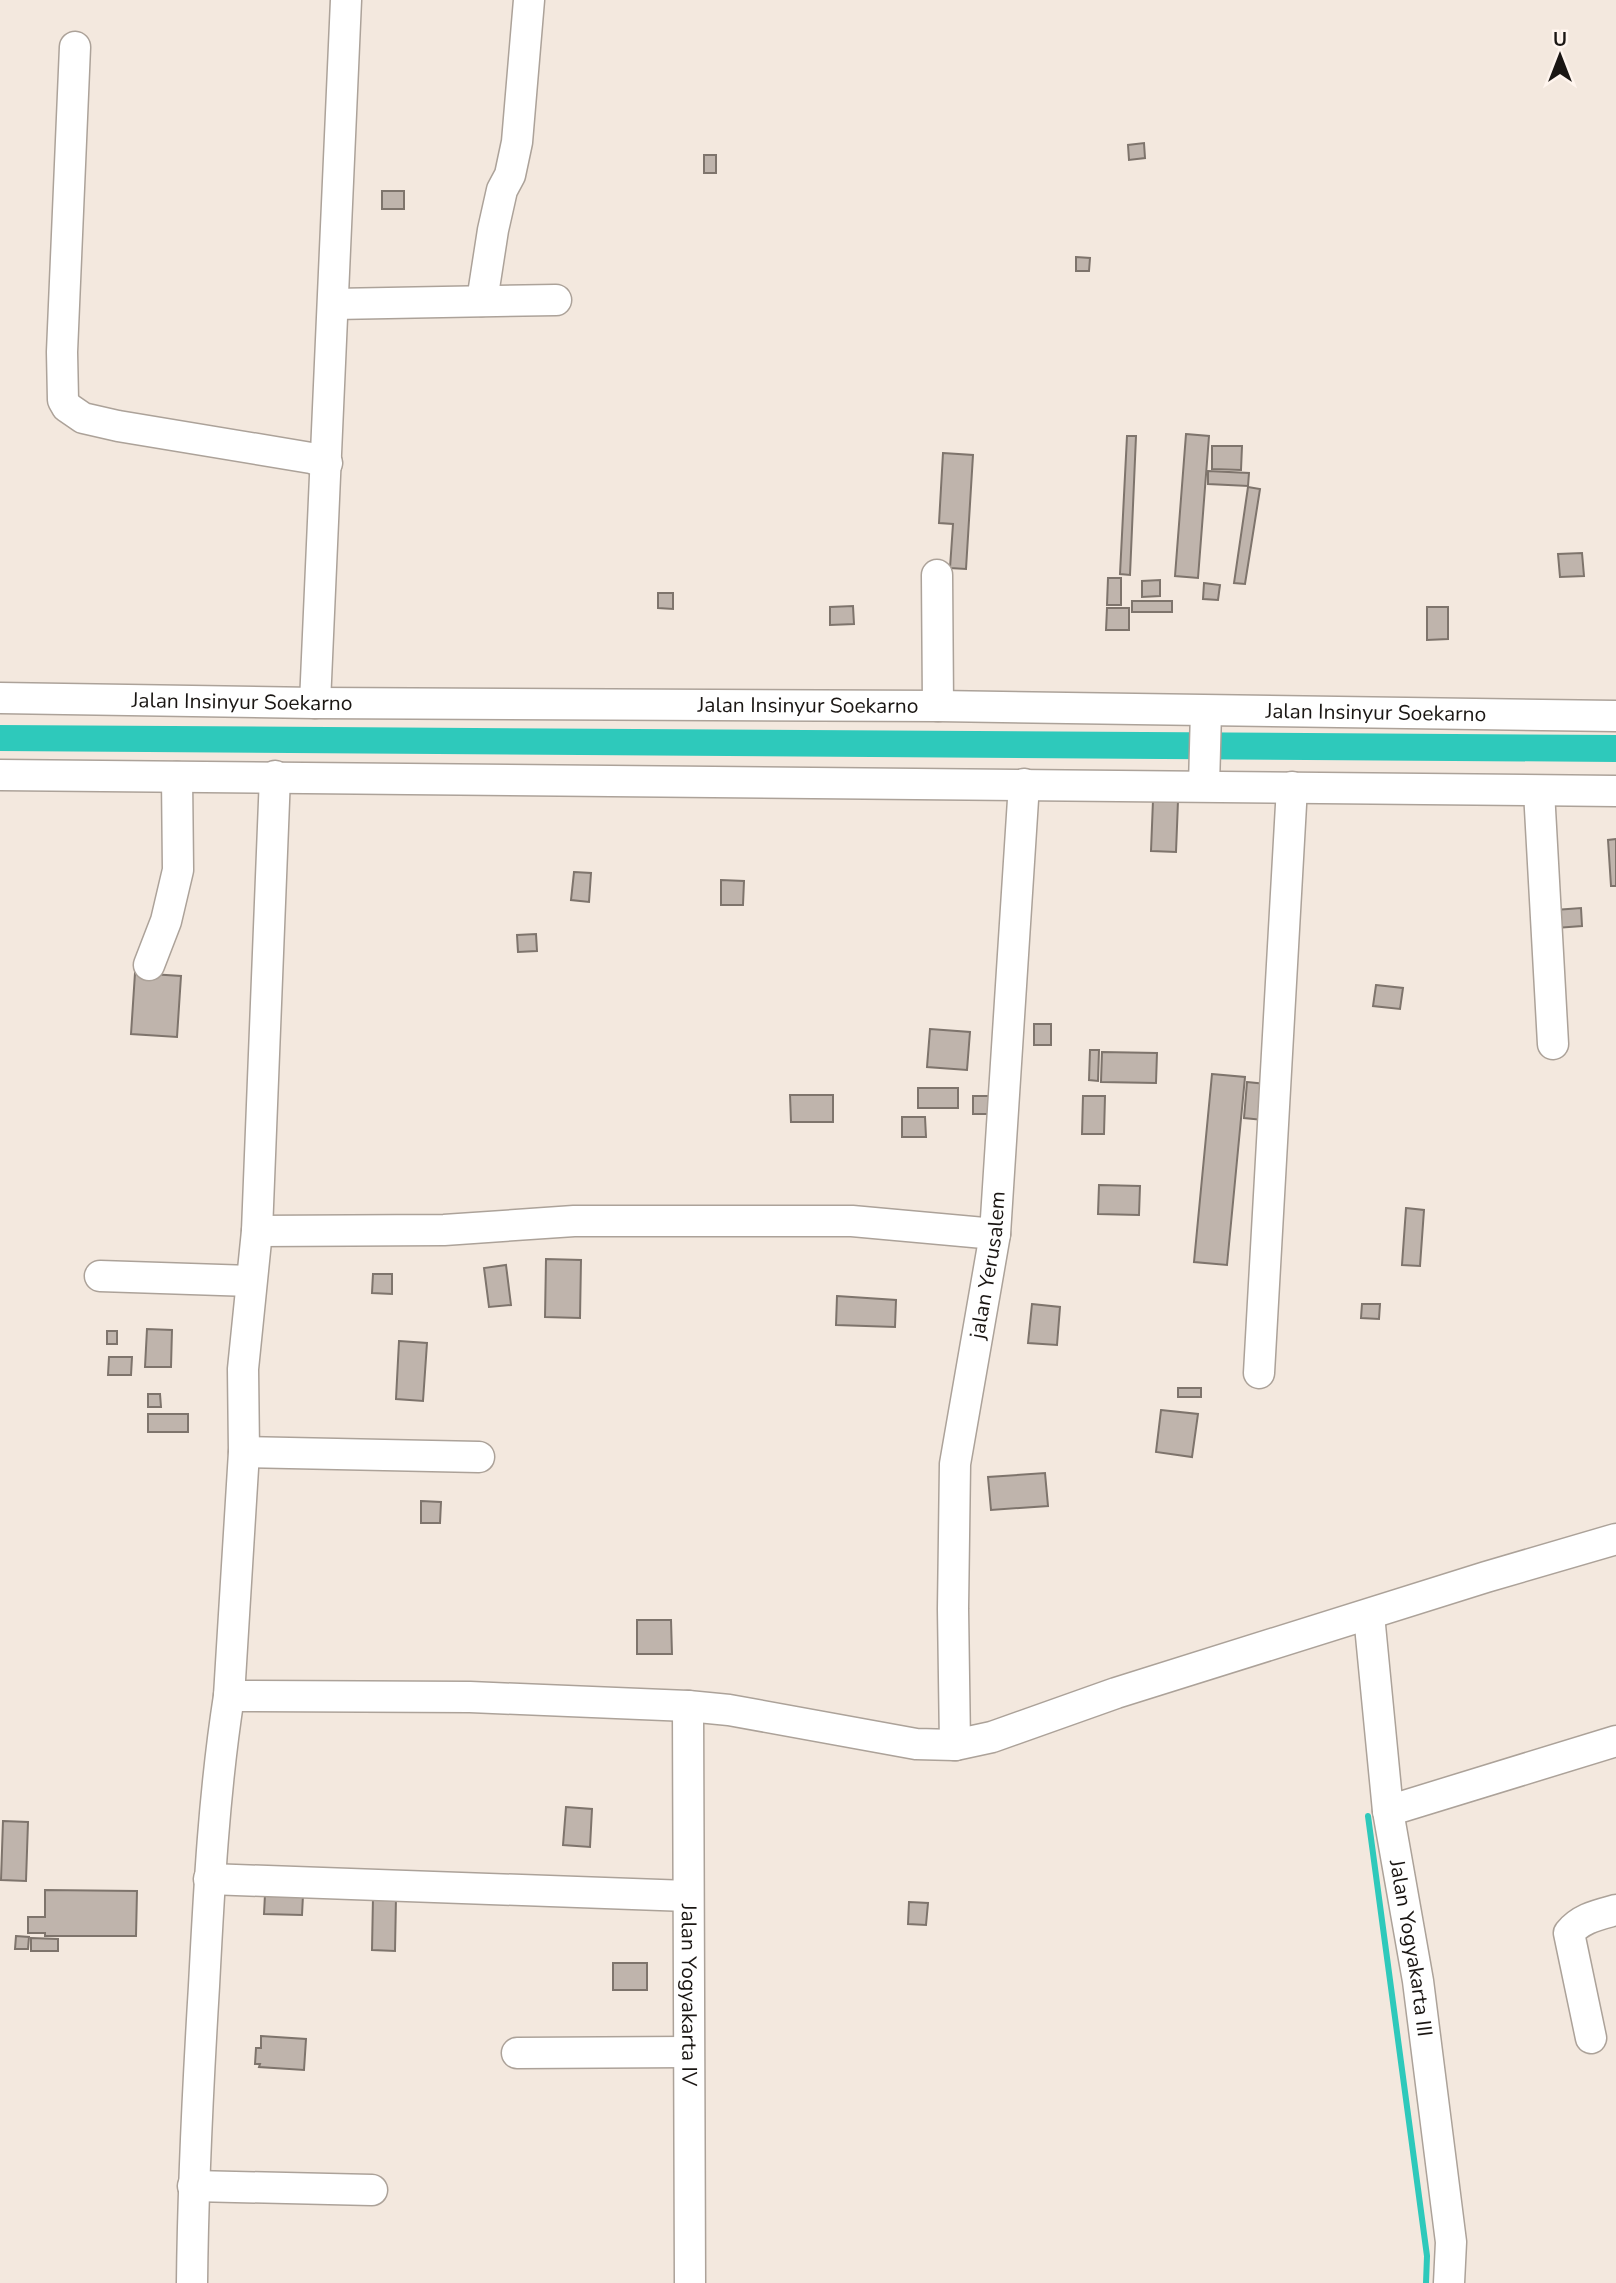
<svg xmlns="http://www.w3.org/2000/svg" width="1616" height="2283" viewBox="0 0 1616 2283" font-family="'Nunito Sans',sans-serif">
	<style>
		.water { fill: #2ec9bb }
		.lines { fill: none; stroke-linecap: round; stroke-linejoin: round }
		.stream { stroke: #2ec9bb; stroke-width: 6 }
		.building { fill: #bfb4ac; stroke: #7e746c; stroke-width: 2 }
		.minor-casing { stroke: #aca299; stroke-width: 33 }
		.minor { stroke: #fff; stroke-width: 30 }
		.labels { text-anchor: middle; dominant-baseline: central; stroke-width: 5; stroke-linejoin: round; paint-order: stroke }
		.street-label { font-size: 21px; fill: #1a1613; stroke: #fff5ee }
	</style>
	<rect width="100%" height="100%" fill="#f3e8de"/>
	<polygon class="water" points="0,725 1616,735 1616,762 0,751"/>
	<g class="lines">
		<polyline class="stream" points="1368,1816 1427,2256 1426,2283"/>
	</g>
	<g class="building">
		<polygon points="1144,143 1145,158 1129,160 1128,145"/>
		<rect x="704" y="155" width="12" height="18"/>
		<rect x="382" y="191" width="22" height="18"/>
		<polygon points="1076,257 1090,258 1089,271 1076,271"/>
		<polygon points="1186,434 1209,436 1198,578 1175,576"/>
		<polygon points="1127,436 1136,436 1130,575 1120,574"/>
		<polygon points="1212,446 1242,446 1241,470 1212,469"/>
		<polygon points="943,453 973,455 966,569 950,568 953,524 939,523"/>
		<polygon points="1208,471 1249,473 1248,486 1208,484"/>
		<polygon points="1248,487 1260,489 1245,584 1234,583"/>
		<polygon points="1582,553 1584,576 1560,577 1558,554"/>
		<polygon points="1108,578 1121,578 1121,605 1107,605"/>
		<polygon points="1160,580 1160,596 1142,597 1142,581"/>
		<polygon points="1204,583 1220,585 1218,600 1203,599"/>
		<polygon points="658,593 673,593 673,609 658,608"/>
		<rect x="1132" y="601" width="40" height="11"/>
		<polygon points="853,606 854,624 830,625 830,607"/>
		<polygon points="1427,607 1448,607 1448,639 1427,640"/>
		<polygon points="1107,608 1129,608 1129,630 1106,630"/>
		<polygon points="1153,800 1178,801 1176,852 1151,851"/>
		<polygon points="1616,839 1616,886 1611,886 1608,840"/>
		<polygon points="574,872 591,873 589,902 571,900"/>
		<polygon points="721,880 744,881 743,905 721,905"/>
		<polygon points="1581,908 1582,926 1556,928 1555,910"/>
		<polygon points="536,934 537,951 518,952 517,935"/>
		<polygon points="135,973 181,976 177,1037 131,1034"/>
		<polygon points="1376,985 1403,988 1400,1009 1373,1006"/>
		<rect x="1034" y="1024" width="17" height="21"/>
		<polygon points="930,1029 970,1032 967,1070 927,1067"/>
		<polygon points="1090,1050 1099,1050 1098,1081 1089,1080"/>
		<polygon points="1102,1052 1157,1053 1156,1083 1101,1082"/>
		<polygon points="1212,1074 1245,1077 1227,1265 1194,1262"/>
		<polygon points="1247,1082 1266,1084 1263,1120 1244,1118"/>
		<rect x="918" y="1088" width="40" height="20"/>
		<polygon points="790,1095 833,1095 833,1122 791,1122"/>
		<rect x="973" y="1096" width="25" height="18"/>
		<polygon points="1083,1096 1105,1096 1104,1134 1082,1134"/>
		<polygon points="902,1117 925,1117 926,1137 902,1137"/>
		<polygon points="1099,1185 1140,1186 1139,1215 1098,1214"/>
		<polygon points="1406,1208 1424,1210 1420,1266 1402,1265"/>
		<polygon points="546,1259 581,1260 580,1318 545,1317"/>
		<polygon points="506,1265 511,1305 489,1307 484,1268"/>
		<polygon points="373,1274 392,1274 392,1294 372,1293"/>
		<polygon points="837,1296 896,1300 895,1327 836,1325"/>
		<polygon points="1032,1304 1060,1307 1057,1345 1028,1343"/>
		<polygon points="1362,1304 1380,1304 1379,1319 1361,1318"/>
		<polygon points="147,1329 172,1330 171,1367 145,1367"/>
		<rect x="107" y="1331" width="10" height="13"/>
		<polygon points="399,1341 427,1343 423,1401 396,1399"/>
		<polygon points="109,1357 132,1357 131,1375 108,1375"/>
		<rect x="1178" y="1388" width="23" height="9"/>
		<polygon points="148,1394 160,1394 161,1407 148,1407"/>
		<polygon points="1161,1410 1198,1414 1192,1457 1156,1452"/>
		<rect x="148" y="1414" width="40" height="18"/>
		<polygon points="1045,1473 1048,1506 991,1510 988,1477"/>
		<polygon points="421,1501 441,1502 440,1523 421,1523"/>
		<polygon points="637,1620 671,1620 672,1654 637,1654"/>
		<polygon points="566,1807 592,1809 590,1847 563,1845"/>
		<polygon points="3,1821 28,1822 26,1881 1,1880"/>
		<polygon points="45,1890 137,1891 136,1936 45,1936 45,1933 28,1933 28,1917 45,1917"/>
		<polygon points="265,1894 303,1895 302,1915 264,1914"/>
		<polygon points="373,1897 396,1897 395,1951 372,1950"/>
		<polygon points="909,1902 928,1903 926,1925 908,1924"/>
		<polygon points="16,1936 29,1937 28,1949 15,1949"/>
		<polygon points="31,1938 58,1939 58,1951 31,1951"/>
		<rect x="613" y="1963" width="34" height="27"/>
		<polygon points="261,2036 306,2039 304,2070 259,2067 260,2064 255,2064 256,2048 261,2048"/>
	</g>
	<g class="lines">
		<g class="minor-casing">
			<g id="minor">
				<polyline points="75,47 62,352 63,400 67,407 83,418 118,426 311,458 327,463"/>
				<polyline points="482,301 493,230 502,190 510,175 517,142 529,0"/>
				<polyline points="334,304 556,300"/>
				<polyline points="937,575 938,706"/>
				<path id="s1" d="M 0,698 L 315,703 L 938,706 L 1616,716"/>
				<polyline points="315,703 346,0"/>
				<polyline points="0,775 1616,791"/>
				<polyline points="1204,786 1206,711"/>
				<polyline points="1539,791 1553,1044"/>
				<polyline points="149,965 166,921 178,870 177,777"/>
				<polyline points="257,1231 444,1230 574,1221 852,1221 995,1234"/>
				<polyline points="100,1276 251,1281"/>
				<polyline points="1259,1373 1292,787"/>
				<polyline points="244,1452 479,1457"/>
				<path id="s2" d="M 1369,1615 L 1388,1811 L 1418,1981 L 1451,2242 L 1449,2283"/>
				<polyline points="229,1696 470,1697 688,1706 729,1710 916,1744 955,1745 992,1737 1116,1693 1486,1577 1616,1539"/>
				<path id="s3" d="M 688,1706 L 690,2283"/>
				<path id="s4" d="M 955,1745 L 953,1609 L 955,1464 L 995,1234 L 1024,784"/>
				<polyline points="1388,1811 1616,1741"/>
				<polyline points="209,1879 688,1896"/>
				<path d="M 1591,2038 L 1569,1933 C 1581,1918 1598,1915 1616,1910"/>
				<polyline points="517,2053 688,2052"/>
				<polyline points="193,2186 372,2190"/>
				<path d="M 192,2283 C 193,2184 198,2085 204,1986 C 209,1889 214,1792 229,1696 L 244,1452 L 243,1369 L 257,1231 L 275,776"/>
			</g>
		</g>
		<use href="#minor" class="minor"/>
	</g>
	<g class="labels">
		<g class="street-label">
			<text stroke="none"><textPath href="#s1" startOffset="242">Jalan Insinyur Soekarno</textPath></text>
			<text stroke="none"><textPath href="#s1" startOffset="808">Jalan Insinyur Soekarno</textPath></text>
			<text stroke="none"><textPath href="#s1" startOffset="1376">Jalan Insinyur Soekarno</textPath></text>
			<text stroke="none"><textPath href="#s4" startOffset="483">jalan Yerusalem</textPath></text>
			<text stroke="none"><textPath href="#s2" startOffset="336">Jalan Yogyakarta III</textPath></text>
			<text stroke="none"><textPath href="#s3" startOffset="289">Jalan Yogyakarta IV</textPath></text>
		</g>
	</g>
	<g transform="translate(1560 56)" stroke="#fff5ee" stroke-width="5" paint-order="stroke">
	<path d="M0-5L12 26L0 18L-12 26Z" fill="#1a1613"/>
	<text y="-10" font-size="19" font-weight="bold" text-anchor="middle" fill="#1a1613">U</text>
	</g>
</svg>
